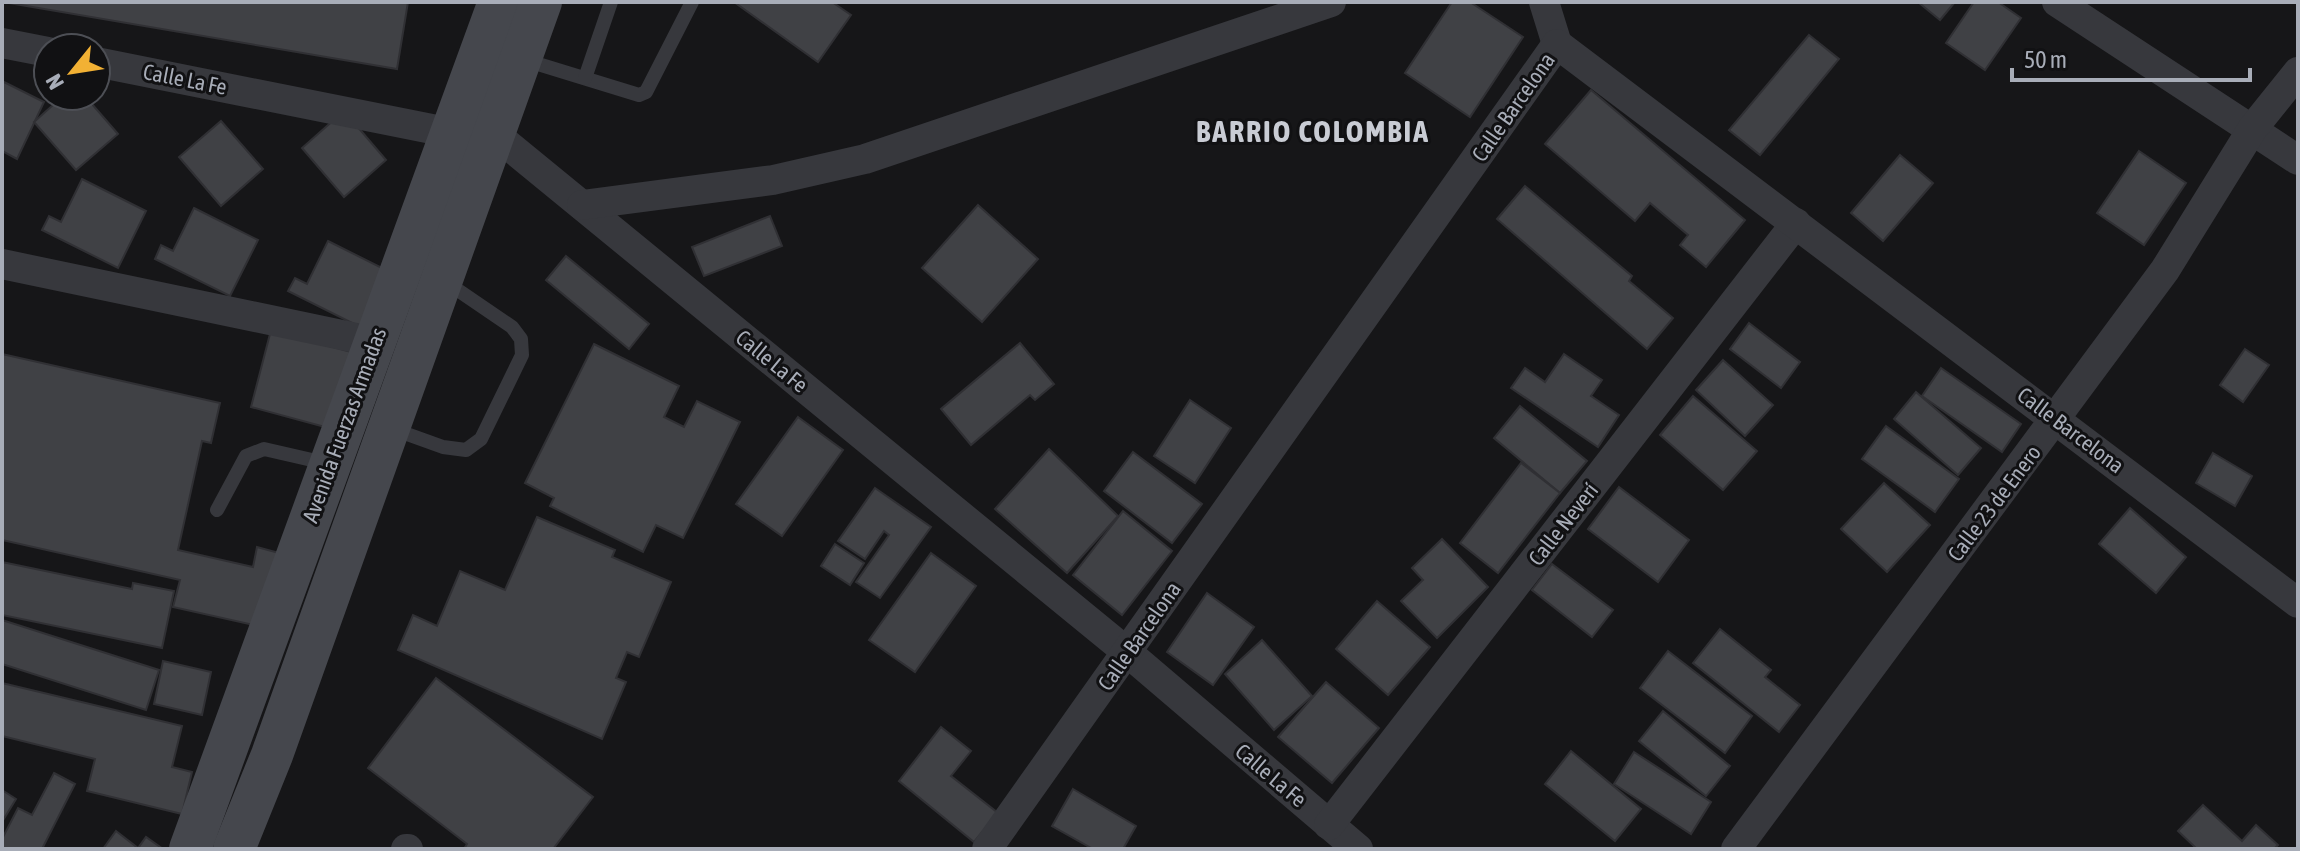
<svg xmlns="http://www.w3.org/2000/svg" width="2300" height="851" viewBox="0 0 2300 851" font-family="'Asap Condensed',sans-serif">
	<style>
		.building { fill: #404145; stroke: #303034; stroke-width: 2 }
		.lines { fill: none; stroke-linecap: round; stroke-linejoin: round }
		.lane { stroke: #37383d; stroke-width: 14 }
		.street { stroke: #37383d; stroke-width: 30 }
		.secondary { stroke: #45474d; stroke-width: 42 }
		.labels { text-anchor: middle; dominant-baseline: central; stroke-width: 6; stroke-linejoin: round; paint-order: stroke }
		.street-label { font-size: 22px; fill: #a8adb8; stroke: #111113 }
		.district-label { font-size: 30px; font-weight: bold; letter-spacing: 2px; fill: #c9ccd4; stroke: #111113 }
	</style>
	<rect width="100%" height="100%" fill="#161618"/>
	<g class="building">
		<polygon points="3,2 408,2 397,69"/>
		<polygon points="734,2 832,2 851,15 818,62"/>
		<polygon points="1452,2 1470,2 1523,37 1470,117 1405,73"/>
		<polygon points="1918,2 1955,2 1940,20"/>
		<polygon points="1974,2 1998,2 2021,18 1985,70 1946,43"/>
		<polygon points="1809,35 1839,59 1760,155 1729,130"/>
		<polygon points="2,81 44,102 17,159 2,151"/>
		<polygon points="1591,90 1745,220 1706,267 1680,245 1688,235 1650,203 1635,221 1545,144"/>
		<polygon points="63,96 85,96 118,134 76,170 34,122"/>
		<polygon points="344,111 386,160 344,197 302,148"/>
		<polygon points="221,121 263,169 221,206 179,157"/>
		<polygon points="2139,151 2186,183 2144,245 2097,213"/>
		<polygon points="1900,155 1933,183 1883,241 1851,213"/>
		<polygon points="82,179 146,211 118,268 42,230 49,216 61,222"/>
		<polygon points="1525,186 1632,276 1629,281 1673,318 1647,349 1497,219"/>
		<polygon points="978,205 1038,259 982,322 922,268"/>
		<polygon points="194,208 258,240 230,296 155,259 161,245 173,251"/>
		<polygon points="770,216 782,246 704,276 692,247"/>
		<polygon points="328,241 392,273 364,329 288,291 295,278 307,284"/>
		<polygon points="566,256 649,324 629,349 546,280"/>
		<polygon points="1749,323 1800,362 1781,388 1730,349"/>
		<polygon points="271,330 355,353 336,430 251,407"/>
		<polygon points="1020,343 1054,384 1035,400 1030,395 971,445 941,409"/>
		<polygon points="594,344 679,386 664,417 684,427 697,401 740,422 683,538 656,525 643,552 550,506 554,498 525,483"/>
		<polygon points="2245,349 2269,365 2243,402 2220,385"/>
		<polygon points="2,354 220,403 211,443 202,441 178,550 253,567 257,547 279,553 263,627 173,607 180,580 2,540"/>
		<polygon points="1564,354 1602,380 1591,396 1619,415 1598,447 1511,388 1525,368 1545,382"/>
		<polygon points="1723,360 1773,405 1745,436 1696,390"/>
		<polygon points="1941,368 2021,424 2002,452 1922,396"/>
		<polygon points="1916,392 1981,448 1958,475 1894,419"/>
		<polygon points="1693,396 1757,451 1723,490 1660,435"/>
		<polygon points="1190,400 1231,428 1195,483 1154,456"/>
		<polygon points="1520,406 1587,461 1560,493 1494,438"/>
		<polygon points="798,417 843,450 782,536 736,504"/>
		<polygon points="1886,426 1959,479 1935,512 1862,459"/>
		<polygon points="1049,449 1118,516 1067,573 995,509"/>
		<polygon points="1133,452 1202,504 1172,543 1104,491"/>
		<polygon points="2213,453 2252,476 2235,506 2196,483"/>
		<polygon points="1521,463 1560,493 1498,573 1460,543"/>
		<polygon points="1884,483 1930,525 1887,572 1841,529"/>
		<polygon points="1619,487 1689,540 1658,582 1588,529"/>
		<polygon points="875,488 931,527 880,598 856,582 889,535 884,531 865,559 838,541"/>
		<polygon points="2130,508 2186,557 2156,593 2099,544"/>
		<polygon points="1123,511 1172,551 1122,615 1073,575"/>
		<polygon points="537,517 615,550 612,557 671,582 639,657 627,652 616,678 626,682 602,739 398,650 413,615 437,626 460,571 505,590"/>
		<polygon points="1442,539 1488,587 1437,638 1401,601 1423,580 1412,568"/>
		<polygon points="835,544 864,563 850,585 821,566"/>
		<polygon points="931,553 976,586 915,672 869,640"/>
		<polygon points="2,562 132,589 133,583 174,591 162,648 2,615"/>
		<polygon points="1552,564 1613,610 1592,637 1532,590"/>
		<polygon points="1207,593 1254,627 1213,685 1167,652"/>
		<polygon points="1377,601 1430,647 1388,695 1336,649"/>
		<polygon points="2,620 159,670 146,710 2,664"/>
		<polygon points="1720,629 1771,670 1765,677 1800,705 1779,732 1693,663"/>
		<polygon points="1262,640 1312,696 1274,730 1225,674"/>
		<polygon points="1668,651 1752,716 1725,753 1640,688"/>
		<polygon points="163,661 211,672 202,715 154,704"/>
		<polygon points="436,678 593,797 553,849 464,849 467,844 368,768"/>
		<polygon points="1326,682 1379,728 1332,783 1278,737"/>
		<polygon points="2,683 182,726 172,767 192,772 182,814 87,791 95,759 2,736"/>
		<polygon points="1663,711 1730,766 1706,796 1639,741"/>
		<polygon points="941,727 971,751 951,776 998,813 974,842 899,781"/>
		<polygon points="1571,751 1641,809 1615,841 1545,784"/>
		<polygon points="1634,752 1711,802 1691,834 1614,784"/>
		<polygon points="54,773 75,784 42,849 2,849 2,839 18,808 32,815"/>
		<polygon points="1073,789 1136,826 1123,849 1093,849 1052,826"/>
		<polygon points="2,790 16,799 2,822"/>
		<polygon points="2203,805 2242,841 2256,825 2278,845 2274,849 2197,849 2178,831"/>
		<polygon points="116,831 138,848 146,837 163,849 103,849"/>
	</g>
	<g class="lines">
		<g class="lane">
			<polyline points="525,60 639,95 646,92 692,2"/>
			<polyline points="585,78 611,2"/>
			<polyline points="393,429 443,447 466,450 481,439 522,355 521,339 512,327 446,282"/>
			<polyline points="217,510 246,456 264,449 325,463"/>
		</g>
		<g class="street">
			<polyline points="1544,2 1557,44"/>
			<polyline points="2057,2 2298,160"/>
			<polyline points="2,43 48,52"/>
			<polyline points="96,62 507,144 1127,652 1358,849"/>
			<polyline points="582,205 773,180 865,159 1331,2"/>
			<polyline points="2,264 375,342"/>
			<polyline points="1329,825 1796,223"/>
			<polyline points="406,849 408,849"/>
			<polyline points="987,849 1557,44 2298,603"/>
			<polyline points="1736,849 2165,270 2253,128 2298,72"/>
		</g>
		<g class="secondary">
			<polyline points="190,849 499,2"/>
			<polyline points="234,849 272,755 541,2"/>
		</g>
	</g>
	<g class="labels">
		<g class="street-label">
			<text transform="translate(185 79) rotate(11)">Calle La Fe</text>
			<text transform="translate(1513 107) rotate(-55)">Calle Barcelona</text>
			<text transform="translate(772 361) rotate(39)">Calle La Fe</text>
			<text transform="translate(344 425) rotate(-70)">Avenida Fuerzas Armadas</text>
			<text transform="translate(2071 430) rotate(37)">Calle Barcelona</text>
			<text transform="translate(1994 503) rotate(-53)">Calle 23 de Enero</text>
			<text transform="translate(1563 524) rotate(-52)">Calle Neverí</text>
			<text transform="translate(1139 636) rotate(-55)">Calle Barcelona</text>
			<text transform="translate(1271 775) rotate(40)">Calle La Fe</text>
		</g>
		<g class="district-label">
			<text x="1313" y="131">BARRIO COLOMBIA</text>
		</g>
	</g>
	<rect width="2300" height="851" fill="none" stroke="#a8adb8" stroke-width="8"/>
	<g transform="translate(72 72) rotate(240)"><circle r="38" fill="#111113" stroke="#4d4f55" stroke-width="2"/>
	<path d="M0-6L14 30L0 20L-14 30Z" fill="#f2b134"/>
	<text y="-12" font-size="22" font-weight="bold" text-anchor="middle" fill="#a8adb8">N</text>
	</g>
	<path d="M2012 68v12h238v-12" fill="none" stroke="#a8adb8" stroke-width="4"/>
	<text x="2024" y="68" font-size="24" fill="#a8adb8" stroke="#111113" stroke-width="6" paint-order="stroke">50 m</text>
</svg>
